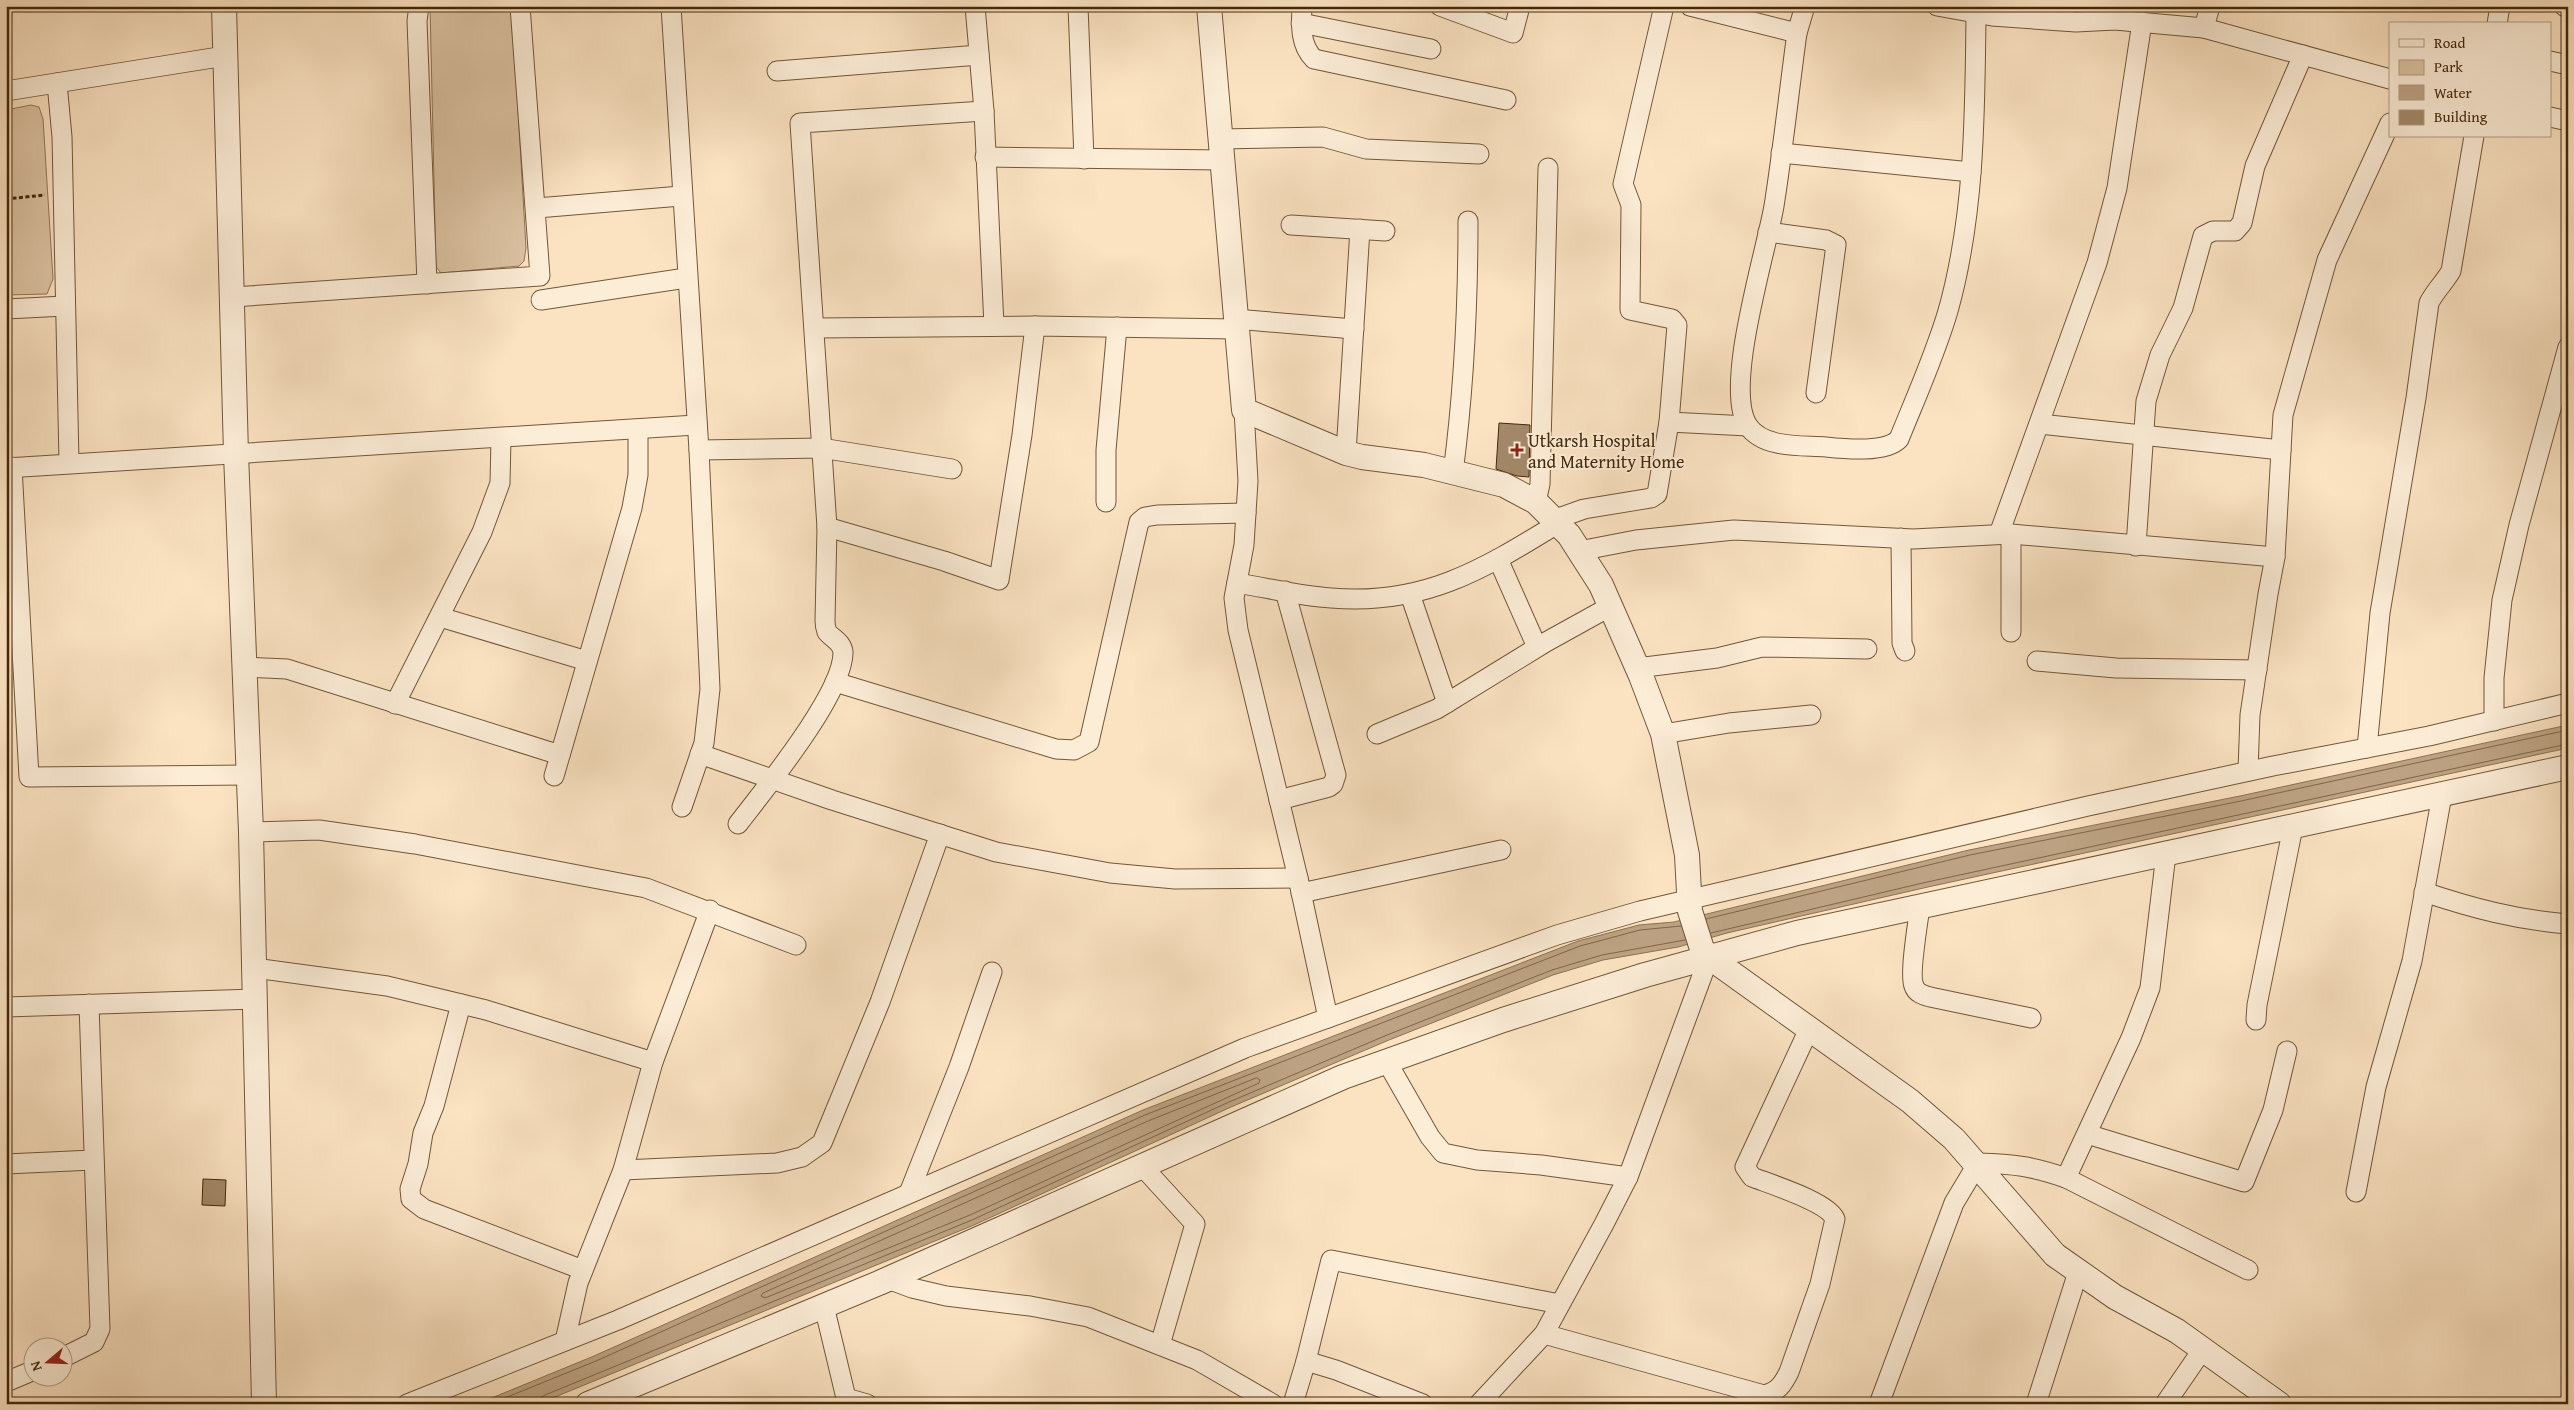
<svg xmlns="http://www.w3.org/2000/svg" width="2574" height="1410" viewBox="0 0 2574 1410" font-family="'Gentium Book Plus',serif">
	<style>
		.green { fill: #dcc3a3; stroke: #907656 }
		.water { fill: #bda383; stroke: #8d7253 }
		.lines { fill: none; stroke-linecap: round; stroke-linejoin: round }
		.shore { stroke: #806646; stroke-width: 1 }
		.building { fill: #a3896a; stroke: #44280a }
		.minor-casing { stroke: #725738; stroke-width: 21 }
		.tertiary-casing { stroke: #725738; stroke-width: 26 }
		.path { stroke: #44280a; stroke-width: 3; stroke-dasharray: 4 2.5; stroke-linecap: butt }
		.minor { stroke: #fcedd7; stroke-width: 19 }
		.tertiary { stroke: #fcedd7; stroke-width: 24 }
		.poi-dot { fill: #8f2418; stroke: #fcedd7; stroke-width: 2 }
		.labels { text-anchor: middle; dominant-baseline: central; stroke-width: 4; stroke-linejoin: round; paint-order: stroke }
		.poi-label { font-size: 18px; fill: #44280a; stroke: #fcedd7; text-anchor: start }
	</style>
	<rect width="100%" height="100%" fill="#fbe3c2"/>
	<filter id="stains"><feTurbulence type="fractalNoise" baseFrequency=".004" numOctaves="4"/><feColorMatrix values="0 0 0 0 .2 0 0 0 0 .09 0 0 0 0 .02 0 0 0 .5 -.17"/></filter>
	<radialGradient id="worn" r=".72"><stop offset=".6" stop-color="#630" stop-opacity="0"/><stop offset="1" stop-color="#630" stop-opacity=".3"/></radialGradient>
	<g class="green">
		<polygon points="430,6 512,6 526,248 524,261 519,266 441,273 436,267"/>
		<polygon points="31,105 39,107 43,119 53,279 47,294 6,295 6,110"/>
	</g>
	<polygon class="water" points="2568,725 2568,748 1928,887 1727,933 1678,947 1603,960 1553,975 1389,1040 1231,1107 974,1225 538,1404 477,1404 594,1356 1143,1110 1578,941 1639,925 1674,922 1969,850 2240,796"/>
	<g class="lines">
		<g class="shore">
			<polyline points="1706,919 1970,855 2241,801 2568,730"/>
			<polyline points="1711,933 1927,882 2568,744"/>
			<polygon points="1257,1078 1260,1080 1259,1083 970,1215 765,1298 761,1296 763,1293 1148,1121"/>
			<polyline points="490,1404 596,1361 1145,1115 1580,946 1640,930 1681,926"/>
			<polyline points="538,1404 540,1398 545,1395 972,1220 1229,1102 1387,1035 1552,970 1602,955 1685,940"/>
		</g>
	</g>
	<g class="building">
		<polygon points="1499,423 1530,425 1529,477 1517,476 1496,469"/>
		<polygon points="203,1179 226,1180 225,1206 202,1205"/>
	</g>
	<g class="lines">
		<g class="minor-casing">
			<g id="minor">
				<polyline points="419,6 417,21 427,284"/>
				<polyline points="671,6 699,450 710,689 704,743 682,807"/>
				<polyline points="975,6 984,111 994,326"/>
				<polyline points="1078,6 1084,159"/>
				<path d="M 1302,6 C 1301,26 1300,45 1314,59 L 1506,100"/>
				<polyline points="1440,6 1513,33 1520,6"/>
				<polyline points="1664,6 1623,184 1631,205 1630,310 1672,319 1677,325 1669,422"/>
				<polyline points="1690,6 1797,33"/>
				<path d="M 1805,6 L 1797,33 C 1789,91 1783,149 1774,206 C 1766,253 1723,388 1748,426 C 1764,449 1802,445 1826,447 C 1845,449 1886,453 1899,439 C 1916,397 1935,355 1948,311 C 1975,215 1975,112 1976,13"/>
				<polyline points="1937,6 1992,16 2076,22 2115,20 2204,28 2390,79"/>
				<polyline points="2564,6 2568,8"/>
				<polyline points="1301,23 1431,49"/>
				<polyline points="2497,24 2500,6"/>
				<polyline points="2204,28 2210,6"/>
				<polyline points="2550,61 2568,65"/>
				<polyline points="777,71 979,55"/>
				<polyline points="57,83 62,137 69,462"/>
				<polyline points="6,91 225,56"/>
				<polyline points="2550,117 2568,121"/>
				<polyline points="1221,139 1323,137 1366,149 1479,154"/>
				<polyline points="1781,153 1971,172"/>
				<polyline points="985,157 1222,160"/>
				<polyline points="537,208 681,196"/>
				<polyline points="1291,225 1385,231"/>
				<polyline points="1768,232 1826,240 1836,245 1816,393"/>
				<polyline points="233,297 540,276 520,6"/>
				<polyline points="541,300 686,278"/>
				<polyline points="6,309 65,306"/>
				<polyline points="1235,319 1354,329"/>
				<polyline points="815,328 1035,326 1236,329"/>
				<polyline points="1244,410 1248,481 1244,545 1234,598 1238,630 1298,878 1328,1018"/>
				<polyline points="2040,424 2281,450"/>
				<polyline points="699,450 821,448 952,469"/>
				<polyline points="1346,453 1360,229"/>
				<polyline points="12,467 29,777 249,775"/>
				<polyline points="6,468 696,425"/>
				<path d="M 1453,473 C 1464,389 1468,306 1468,221"/>
				<polyline points="1106,502 1106,450 1117,327"/>
				<polyline points="1536,502 1540,484 1548,168"/>
				<polyline points="1553,520 1584,509 1651,498 1657,494 1669,422 1748,426"/>
				<polyline points="827,527 944,561 999,580 1022,435 1035,326"/>
				<polyline points="1999,534 2097,263 2117,188 2142,22"/>
				<polyline points="2011,534 2011,632"/>
				<polyline points="1901,538 1902,643 1905,651"/>
				<polyline points="2136,546 2146,401 2160,355 2183,308 2203,236 2213,231 2235,231 2242,223 2255,166 2303,55"/>
				<polyline points="1579,551 1636,540 1734,530 1913,539 2011,534 2275,557"/>
				<polyline points="1498,559 1537,647"/>
				<path d="M 1237,583 C 1268,588 1299,596 1331,598 C 1423,606 1482,570 1557,524"/>
				<polyline points="1410,594 1447,703"/>
				<polyline points="440,617 587,661"/>
				<polyline points="2037,661 2116,668 2257,670"/>
				<polyline points="245,667 287,669 560,755"/>
				<polyline points="1637,668 1717,658 1762,647 1867,649"/>
				<polyline points="835,682 1056,749 1074,750 1089,742 1139,522 1145,517 1157,515 1246,513"/>
				<polyline points="395,704 482,532 500,483 501,438"/>
				<polyline points="2494,721 2494,678 2502,600 2519,525 2568,347"/>
				<polyline points="1377,734 1437,709 1546,642 1611,606"/>
				<polyline points="1663,734 1729,723 1811,715"/>
				<path d="M 2367,748 L 2380,613 L 2416,398 L 2429,303 C 2435,291 2444,283 2451,271 L 2474,136"/>
				<polyline points="700,754 832,800 996,852 1110,873 1175,879 1298,878"/>
				<polyline points="2248,771 2250,715 2268,594 2275,557 2283,415 2327,260 2390,123"/>
				<polyline points="554,776 632,508 638,475 638,429"/>
				<polyline points="1279,800 1329,787 1333,784 1336,775 1285,591"/>
				<path d="M 738,824 C 764,790 844,693 843,652 C 842,642 833,639 827,632 C 826,629 825,624 825,621 L 827,527 L 800,123 L 984,111"/>
				<polyline points="251,832 319,830 415,844 646,888 796,945"/>
				<path d="M 2424,892 C 2472,908 2517,920 2568,924"/>
				<polyline points="1301,893 1501,850"/>
				<path d="M 1920,907 C 1918,921 1909,976 1914,986 C 1916,993 1923,995 1930,997 L 2031,1018"/>
				<polyline points="254,968 387,986 486,1010 653,1062"/>
				<polyline points="461,1004 434,1106 423,1133 418,1164 410,1189 411,1199 424,1209 583,1270"/>
				<polyline points="6,1007 255,999"/>
				<polyline points="2256,1020 2257,1005 2293,827"/>
				<polyline points="1387,1062 1430,1137 1443,1153 1477,1160 1541,1165 1628,1177"/>
				<polyline points="2087,1134 2244,1182 2273,1110 2287,1051"/>
				<polyline points="6,1164 93,1160"/>
				<polyline points="1142,1166 1195,1224 1160,1345"/>
				<polyline points="623,1170 777,1163 802,1157 822,1143 880,1002 940,834"/>
				<polyline points="2066,1178 2131,1038 2150,988 2166,854"/>
				<polyline points="2356,1192 2376,1087 2412,961 2442,795"/>
				<polyline points="909,1193 959,1067 992,972"/>
				<polyline points="888,1279 912,1288 946,1296 1030,1306 1088,1317 1197,1360 1273,1404"/>
				<polyline points="824,1306 846,1398 867,1404"/>
				<path d="M 1544,1334 L 1764,1395 C 1778,1392 1783,1384 1789,1372 L 1820,1284 L 1835,1219 C 1828,1202 1770,1184 1752,1177 L 1745,1167 L 1809,1029"/>
				<polyline points="565,1341 578,1283 623,1170 653,1062 710,910"/>
				<polyline points="62,1358 94,1342 100,1329 89,1004"/>
				<polyline points="1306,1361 1331,1260 1560,1304"/>
				<polyline points="6,1382 32,1371"/>
				<polyline points="407,1404 618,1320 1245,1048 1557,935 1640,911 2088,806 2273,766 2429,736 2568,703"/>
				<polyline points="1293,1404 1306,1361 1336,1370 1423,1404"/>
				<polyline points="1479,1404 1544,1334 1604,1224 1628,1177 1709,957"/>
				<path d="M 1879,1404 L 1954,1203 L 1978,1163 C 2013,1164 2032,1166 2066,1178 L 2248,1270"/>
				<polyline points="2036,1404 2078,1272"/>
				<polyline points="2165,1404 2203,1349"/>
			</g>
		</g>
		<g class="tertiary-casing">
			<g id="tertiary">
				<polyline points="224,6 236,454 251,832 264,1404"/>
				<polyline points="1209,6 1244,410 1346,453 1362,457 1424,465 1504,485 1536,502 1569,535 1601,585 1641,676 1663,734 1687,855 1690,911 1702,949 1709,957 1910,1101 1954,1139 2055,1255 2115,1297 2177,1331 2279,1404"/>
				<polyline points="588,1404 879,1283 1343,1077 1503,1020 1645,975 1797,933 2568,767"/>
			</g>
		</g>
		<polyline class="path" points="6,199 45,195"/>
		<use href="#minor" class="minor"/>
		<use href="#tertiary" class="tertiary"/>
	</g>
	<path class="poi-dot" d="M1514.5 442.5h5v5h5v5h-5v5h-5v-5h-5v-5h5z"/>
	<g class="labels">
		<g class="poi-label">
			<text x="1528" y="440">Utkarsh Hospital<tspan x="1528" dy="21">and Maternity Home</tspan></text>
		</g>
	</g>
	<rect width="2574" height="1410" fill="none" stroke="#fbe3c2" stroke-width="25"/>
	<rect x="8" y="8" width="2559" height="1395" fill="none" stroke="#44280a" stroke-width="2.5"/>
	<rect x="12" y="12" width="2549" height="1385" fill="none" stroke="#44280a"/>
	<rect x="2389" y="22" width="162" height="115" fill="#fcedd7" stroke="#b29e85"/>
	<rect x="2399" y="39" width="25" height="8" fill="#fcedd7" stroke="#b29e85"/>
	<text x="2434" y="48" font-size="15" fill="#44280a">Road</text>
	<rect x="2399" y="60" width="25" height="15" fill="#dcc3a3" stroke="#b29e85"/>
	<text x="2434" y="72" font-size="15" fill="#44280a">Park</text>
	<rect x="2399" y="85" width="25" height="15" fill="#bda383" stroke="#b29e85"/>
	<text x="2434" y="98" font-size="15" fill="#44280a">Water</text>
	<rect x="2399" y="110" width="25" height="15" fill="#a3896a" stroke="#b29e85"/>
	<text x="2434" y="122" font-size="15" fill="#44280a">Building</text>
	<g transform="translate(48 1362) rotate(251)"><circle r="24" fill="#fcedd7" stroke="#b29e85"/>
	<path d="M0-4L9 19L0 12L-9 19Z" fill="#8f2418"/>
	<text y="-8" font-size="14" font-weight="bold" text-anchor="middle" fill="#44280a">N</text>
	</g>
	<rect width="100%" height="100%" filter="url(#stains)"/>
	<rect width="100%" height="100%" fill="url(#worn)"/>
</svg>
